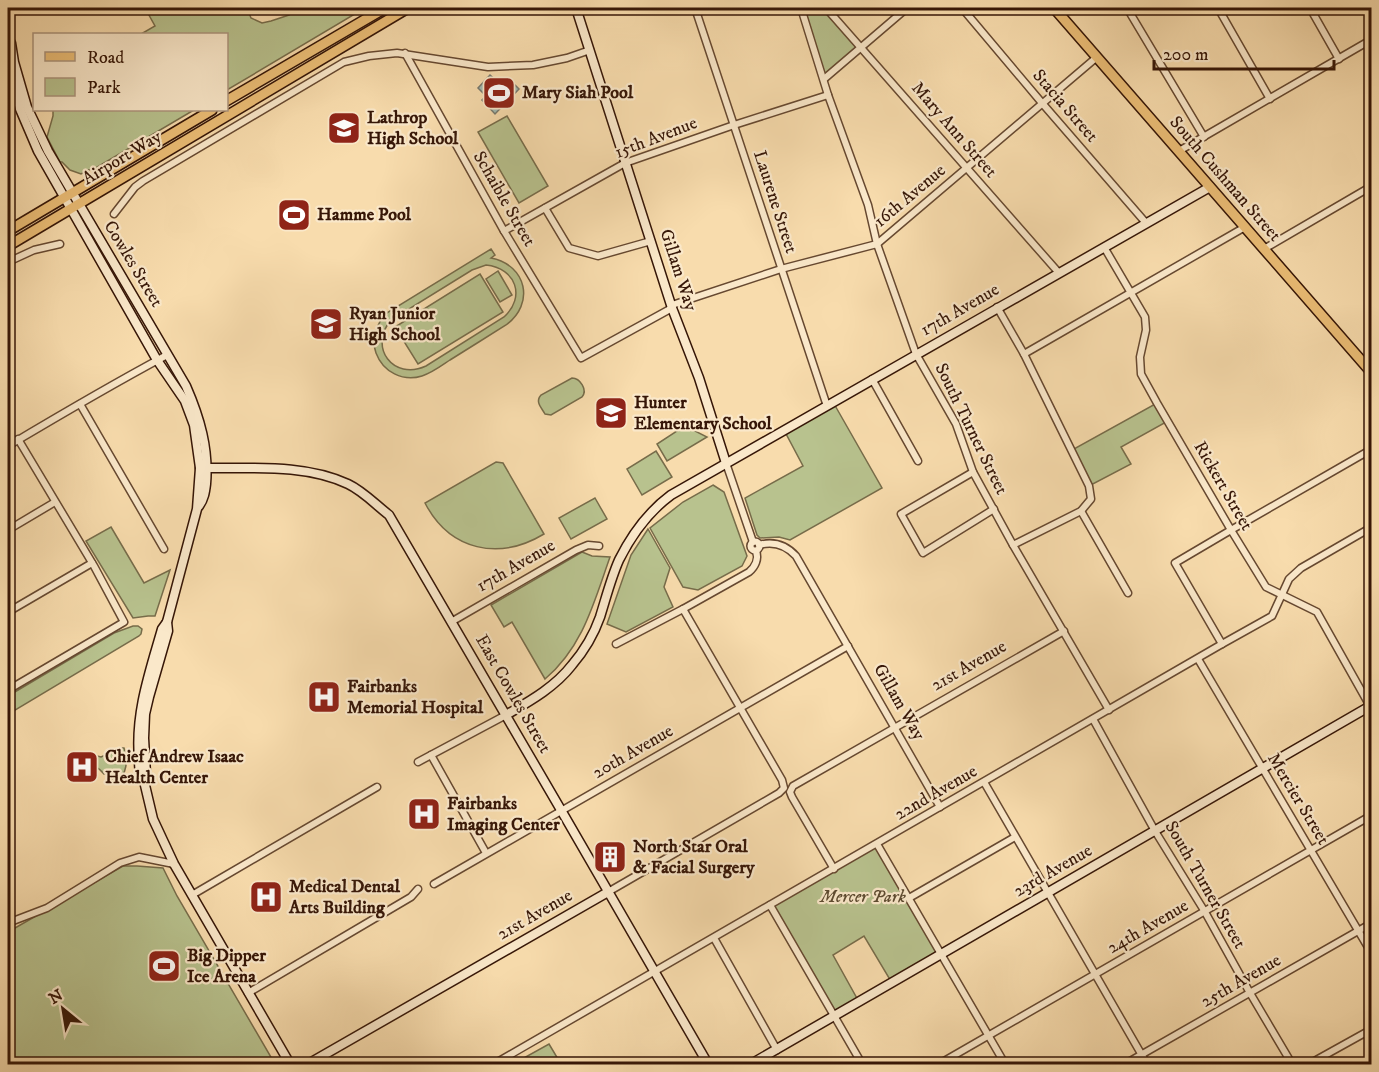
<svg xmlns="http://www.w3.org/2000/svg" width="1379" height="1072" viewBox="0 0 1379 1072" font-family="'IM FELL DW Pica',serif">
	<style>
		.green { fill: #b8c28e; stroke: #776c4a; stroke-width: 1.5; fill-rule: evenodd }
		.water { fill: #a0bab2; stroke: #76786e; stroke-width: 1.5 }
		.lines { fill: none; stroke-linecap: round; stroke-linejoin: round }
		.street-casing { stroke: #664830; stroke-width: 9 }
		.secondary-casing { stroke: #361607; stroke-width: 11 }
		.primary-casing { stroke: #361607; stroke-width: 12 }
		.street { stroke: #fae8ca; stroke-width: 6 }
		.secondary { stroke: #fae8ca; stroke-width: 8 }
		.primary { stroke: #ecbe76; stroke-width: 9 }
		.labels { text-anchor: middle; dominant-baseline: central; stroke-width: 4.5; stroke-linejoin: round; paint-order: stroke }
		.poi-label { font-size: 18px; font-weight: bold; fill: #361607; stroke: #fae8ca; text-anchor: start }
		.street-label { font-size: 18px; fill: #361607; stroke: #fae8ca }
		.park-label { font-size: 18px; font-style: italic; fill: #5d4a30; stroke: #fae8ca }
	</style>
	<rect width="100%" height="100%" fill="#f8dcad"/>
	<filter id="stains"><feTurbulence type="fractalNoise" baseFrequency=".00333" numOctaves="4"/><feColorMatrix values="0 0 0 0 .2 0 0 0 0 .09 0 0 0 0 .02 0 0 0 .5 -.17"/></filter>
	<radialGradient id="worn" r=".72"><stop offset=".6" stop-color="#630" stop-opacity="0"/><stop offset="1" stop-color="#630" stop-opacity=".3"/></radialGradient>
	<g class="green">
		<polygon points="145,8 247,8 251,18 262,23 271,21 289,15 299,8 365,8 227,90 226,34 141,34 155,26"/>
		<polygon points="801,8 826,8 861,47 824,79"/>
		<polygon points="53,110 194,110 94,169 88,170 81,174 70,170 62,162 60,162 47,137 53,116"/>
		<polygon points="507,116 548,186 519,203 478,132"/>
		<path d="M 491,249 L 495,255 L 491,258 C 527,265 535,304 506,325 C 487,337 469,348 450,360 C 441,366 432,373 422,376 C 403,382 383,372 376,353 C 371,339 376,326 385,314 ZM 486,265 C 516,268 526,297 504,317 L 426,366 C 393,381 368,347 391,320 L 472,270 Z"/>
		<polygon points="498,271 512,295 500,302 486,279"/>
		<polygon points="480,274 503,312 418,364 395,327"/>
		<path d="M 572,378 C 580,378 588,390 582,397 L 551,415 L 545,414 C 541,407 535,402 541,395 Z"/>
		<polygon points="833,402 882,488 790,540 779,537 760,538 757,535 745,498 803,466 784,430"/>
		<polygon points="1157,403 1168,421 1121,447 1131,464 1089,486 1072,450"/>
		<polygon points="686,425 687,427 707,437 667,461 657,444"/>
		<polygon points="656,451 672,477 642,495 627,469"/>
		<path d="M 496,462 L 503,463 L 544,534 C 499,561 450,551 425,503 Z"/>
		<polygon points="713,485 724,492 747,556 742,566 698,590 683,587 650,528 683,502"/>
		<polygon points="595,498 607,519 571,539 559,518"/>
		<polygon points="111,527 144,583 170,570 155,616 148,616 133,618 86,541"/>
		<polygon points="648,529 670,568 664,587 673,607 626,632 607,624 631,555"/>
		<path d="M 582,552 L 592,556 L 610,557 C 594,602 583,647 545,679 L 512,622 L 504,627 L 491,605 Z"/>
		<polygon points="133,626 138,626 142,629 141,634 139,636 15,710 8,716 8,696 114,633"/>
		<path d="M 120,748 L 124,748 C 129,760 126,774 117,784 L 105,773 L 104,774 C 98,767 92,763 83,764 L 82,759 L 89,754 L 101,757 L 110,753 L 113,753 L 115,750 Z"/>
		<polygon points="877,844 942,954 892,983 864,936 833,955 859,1002 835,1015 770,905"/>
		<polygon points="123,866 137,866 163,868 177,896 275,1064 8,1064 8,932"/>
		<polygon points="549,1044 561,1064 513,1064"/>
	</g>
	<polygon class="water" points="490,75 499,83 501,82 505,86 511,81 519,89 495,114 482,100 486,96 478,88"/>
	<g class="lines">
		<g class="street-casing">
			<g id="street">
				<polyline points="695,8 827,406"/>
				<polyline points="801,8 828,95 868,205 877,244 916,354 956,424 973,472 1013,545 1109,710"/>
				<polyline points="826,8 1059,273"/>
				<polyline points="962,8 1042,103 1146,223"/>
				<polyline points="1127,8 1204,137"/>
				<polyline points="1218,8 1270,99"/>
				<polyline points="1310,8 1339,59"/>
				<polyline points="405,53 504,231 581,358 672,308"/>
				<polyline points="824,79 907,8"/>
				<polyline points="1179,151 1369,41"/>
				<polyline points="545,208 569,248 598,256 651,241"/>
				<polyline points="114,214 135,187 143,181 344,62 369,56 397,53 488,67 533,65 567,58 590,50"/>
				<polyline points="504,231 625,163 734,125 828,95"/>
				<polyline points="1104,247 1145,317 1146,330 1140,357 1141,374 1157,403 1231,530 1266,587 1317,612 1371,708"/>
				<polyline points="1264,249 1372,186"/>
				<polyline points="8,262 34,250 60,244"/>
				<polyline points="672,305 781,269 877,244 1097,57"/>
				<polyline points="997,307 1024,354 1089,486 1091,499 1081,511 1013,545"/>
				<polyline points="1024,354 1245,227"/>
				<polyline points="872,379 918,461"/>
				<polyline points="80,404 164,549"/>
				<path d="M 8,446 C 60,415 113,384 167,355"/>
				<polyline points="726,463 753,542"/>
				<polyline points="973,472 901,514 923,553 994,509"/>
				<polyline points="1081,511 1128,593"/>
				<polyline points="8,530 55,502"/>
				<circle cx="755" cy="546" r="4.5"/>
				<path d="M 759,545 C 773,541 785,544 796,556 L 940,807"/>
				<polyline points="8,612 92,563"/>
				<polyline points="451,622 576,550 588,545 599,546"/>
				<path d="M 616,644 L 683,609 L 749,572 C 755,567 759,559 756,551"/>
				<polyline points="1222,644 1175,563 1231,530 1372,449"/>
				<polyline points="1198,659 1372,954"/>
				<polyline points="8,690 124,622 94,566 18,439"/>
				<polyline points="1093,719 1155,831 1205,912 1250,993 1292,1064"/>
				<polyline points="431,755 486,853"/>
				<polyline points="418,762 506,715"/>
				<polyline points="984,782 1147,1064"/>
				<polyline points="877,844 1005,1064"/>
				<polyline points="834,869 792,797 790,792 793,786 1064,631"/>
				<polyline points="434,884 848,646"/>
				<polyline points="608,892 779,793 784,788 782,780 683,609"/>
				<polyline points="192,895 377,787"/>
				<polyline points="909,898 1015,837"/>
				<polyline points="770,905 862,1064"/>
				<polyline points="8,925 13,921 47,908 120,863 139,857 174,864"/>
				<polyline points="714,938 777,1050"/>
				<polyline points="248,993 411,897 418,889"/>
				<polyline points="494,1064 1222,644 1272,616 1289,579 1301,568 1372,527"/>
				<polyline points="939,1064 1372,815"/>
				<polyline points="1125,1064 1372,923"/>
				<polyline points="1309,1064 1372,1029"/>
			</g>
		</g>
		<g class="secondary-casing">
			<g id="secondary">
				<polyline points="576,8 672,308 699,378 726,463"/>
				<path d="M 8,39 L 11,43 L 14,62 L 27,107 L 48,151 L 186,386 C 200,418 209,449 206,484 C 205,492 204,499 199,506"/>
				<polyline points="8,61 20,109 38,151 157,360 185,401 194,425 200,468 197,509 167,622 168,631 149,697 145,714 144,738 146,775 144,781"/>
				<path d="M 200,468 C 249,469 303,463 348,484 C 363,491 376,505 389,515 L 561,810 L 708,1064"/>
				<path d="M 167,622 L 162,629 C 150,671 135,713 139,758 C 139,766 139,774 144,781 L 153,819 L 174,864 L 290,1064"/>
				<path d="M 506,715 C 530,701 555,687 572,665 C 584,651 594,634 600,617 C 606,598 611,578 619,560 C 632,534 648,512 671,495 L 1210,187"/>
				<polyline points="308,1064 608,892"/>
				<polyline points="751,1064 1372,705"/>
			</g>
		</g>
		<g class="primary-casing">
			<g id="primary">
				<polyline points="1054,8 1372,373"/>
				<polyline points="226,101 385,8"/>
				<polyline points="8,231 212,110"/>
				<polyline points="8,246 408,8"/>
			</g>
		</g>
		<use href="#street" class="street"/>
		<use href="#secondary" class="secondary"/>
		<use href="#primary" class="primary"/>
	</g>
	<defs>
		<g id="stadium-square" transform="scale(1.725)"><rect x="-9" y="-9" width="18" height="18" rx="4" fill="#8f2418" stroke="#fae8ca"/><path d="M0-5a6.5 5 0 1 0 0 10a6.5 5 0 1 0 0-10ZM-3.5-1.8h7v3.6h-7Z" fill="#fff"/></g>
		<g id="school-square" transform="scale(1.725)"><rect x="-9" y="-9" width="18" height="18" rx="4" fill="#8f2418" stroke="#fae8ca"/><path d="M0-5L7-2L0 1L-7-2ZM-4 1L0 2.5L4 1V4Q0 6-4 4Z" fill="#fff"/></g>
		<g id="hospital-square" transform="scale(1.725)"><rect x="-9" y="-9" width="18" height="18" rx="4" fill="#8f2418" stroke="#fae8ca"/><path d="M-5-5h3v3.5h4V-5h3V5h-3V1.5h-4V5h-3Z" fill="#fff"/></g>
		<g id="building-square" transform="scale(1.725)"><rect x="-9" y="-9" width="18" height="18" rx="4" fill="#8f2418" stroke="#fae8ca"/><path d="M-4-6H4V6H1V3H-1V6H-4ZM-2.5-4.3h1.7v1.8h-1.7ZM.8-4.3h1.7v1.8H.8ZM-2.5-1h1.7V.8h-1.7ZM.8-1h1.7V.8H.8Z" fill="#fff"/></g>
	</defs>
	<g fill-rule="evenodd">
		<use href="#stadium-square" x="499" y="93"/>
		<use href="#school-square" x="344" y="128"/>
		<use href="#stadium-square" x="294" y="215"/>
		<use href="#school-square" x="326" y="324"/>
		<use href="#school-square" x="611" y="413"/>
		<use href="#hospital-square" x="324" y="697"/>
		<use href="#hospital-square" x="82" y="767"/>
		<use href="#hospital-square" x="424" y="814"/>
		<use href="#building-square" x="610" y="857"/>
		<use href="#hospital-square" x="266" y="897"/>
		<use href="#stadium-square" x="164" y="966"/>
	</g>
	<g class="labels">
		<g class="poi-label">
			<text x="522" y="93">Mary Siah Pool</text>
			<text x="367" y="118">Lathrop<tspan x="367" dy="21">High School</tspan></text>
			<text x="317" y="215">Hamme Pool</text>
			<text x="349" y="314">Ryan Junior<tspan x="349" dy="21">High School</tspan></text>
			<text x="634" y="403">Hunter<tspan x="634" dy="21">Elementary School</tspan></text>
			<text x="347" y="687">Fairbanks<tspan x="347" dy="21">Memorial Hospital</tspan></text>
			<text x="105" y="757">Chief Andrew Isaac<tspan x="105" dy="21">Health Center</tspan></text>
			<text x="447" y="804">Fairbanks<tspan x="447" dy="21">Imaging Center</tspan></text>
			<text x="633" y="847">North Star Oral<tspan x="633" dy="21">&amp; Facial Surgery</tspan></text>
			<text x="289" y="887">Medical Dental<tspan x="289" dy="21">Arts Building</tspan></text>
			<text x="187" y="956">Big Dipper<tspan x="187" dy="21">Ice Arena</tspan></text>
		</g>
		<g class="street-label">
			<text transform="translate(1065 106) rotate(49)">Stacia Street</text>
			<text transform="translate(954 130) rotate(49)">Mary Ann Street</text>
			<text transform="translate(656 138) rotate(-21)">15th Avenue</text>
			<text transform="translate(122 158) rotate(-31)">Airport Way</text>
			<text transform="translate(1225 179) rotate(49)">South Cushman Street</text>
			<text transform="translate(910 196) rotate(-40)">16th Avenue</text>
			<text transform="translate(504 199) rotate(60)">Schaible Street</text>
			<text transform="translate(775 202) rotate(72)">Laurene Street</text>
			<text transform="translate(133 264) rotate(59)">Cowles Street</text>
			<text transform="translate(678 270) rotate(72)">Gillam Way</text>
			<text transform="translate(960 310) rotate(-30)">17th Avenue</text>
			<text transform="translate(971 429) rotate(64)">South Turner Street</text>
			<text transform="translate(1223 486) rotate(60)">Rickert Street</text>
			<text transform="translate(516 566) rotate(-30)">17th Avenue</text>
			<text transform="translate(969 666) rotate(-30)">21st Avenue</text>
			<text transform="translate(513 694) rotate(60)">East Cowles Street</text>
			<text transform="translate(899 702) rotate(60)">Gillam Way</text>
			<text transform="translate(633 752) rotate(-30)">20th Avenue</text>
			<text transform="translate(936 793) rotate(-30)">22nd Avenue</text>
			<text transform="translate(1298 799) rotate(59)">Mercier Street</text>
			<text transform="translate(1053 871) rotate(-30)">23rd Avenue</text>
			<text transform="translate(1205 885) rotate(60)">South Turner Street</text>
			<text transform="translate(535 915) rotate(-30)">21st Avenue</text>
			<text transform="translate(1148 927) rotate(-30)">24th Avenue</text>
			<text transform="translate(1241 981) rotate(-30)">25th Avenue</text>
		</g>
		<g class="park-label">
			<text x="863" y="897">Mercer Park</text>
		</g>
	</g>
	<rect width="1379" height="1072" fill="none" stroke="#f8dcad" stroke-width="30"/>
	<rect x="9" y="9" width="1361" height="1054" fill="none" stroke="#361607" stroke-width="3"/>
	<rect x="15" y="15" width="1349" height="1042" fill="none" stroke="#361607" stroke-width="1.5"/>
	<rect x="33" y="33" width="195" height="78" fill="#fae8ca" stroke="#ac947c" stroke-width="1.5"/>
	<rect x="45" y="52" width="30" height="9" fill="#ecbe76" stroke="#ac947c" stroke-width="1.5"/>
	<text x="87" y="63" font-size="18" fill="#361607">Road</text>
	<rect x="45" y="78" width="30" height="18" fill="#b8c28e" stroke="#ac947c" stroke-width="1.5"/>
	<text x="87" y="93" font-size="18" fill="#361607">Park</text>
	<g transform="translate(63 1009) rotate(330)" stroke="#fae8ca" stroke-width="4.5" paint-order="stroke">
	<path d="M0-4.5L10 22L0 15L-10 22Z" fill="#361607"/>
	<text y="-9" font-size="16" font-weight="bold" text-anchor="middle" fill="#361607">N</text>
	</g>
	<path d="M1154 60v9h180v-9" fill="none" stroke="#361607" stroke-width="3"/>
	<text x="1163" y="60" font-size="18" fill="#361607" stroke="#fae8ca" stroke-width="4.5" paint-order="stroke">200 m</text>
	<rect width="100%" height="100%" filter="url(#stains)"/>
	<rect width="100%" height="100%" fill="url(#worn)"/>
</svg>
